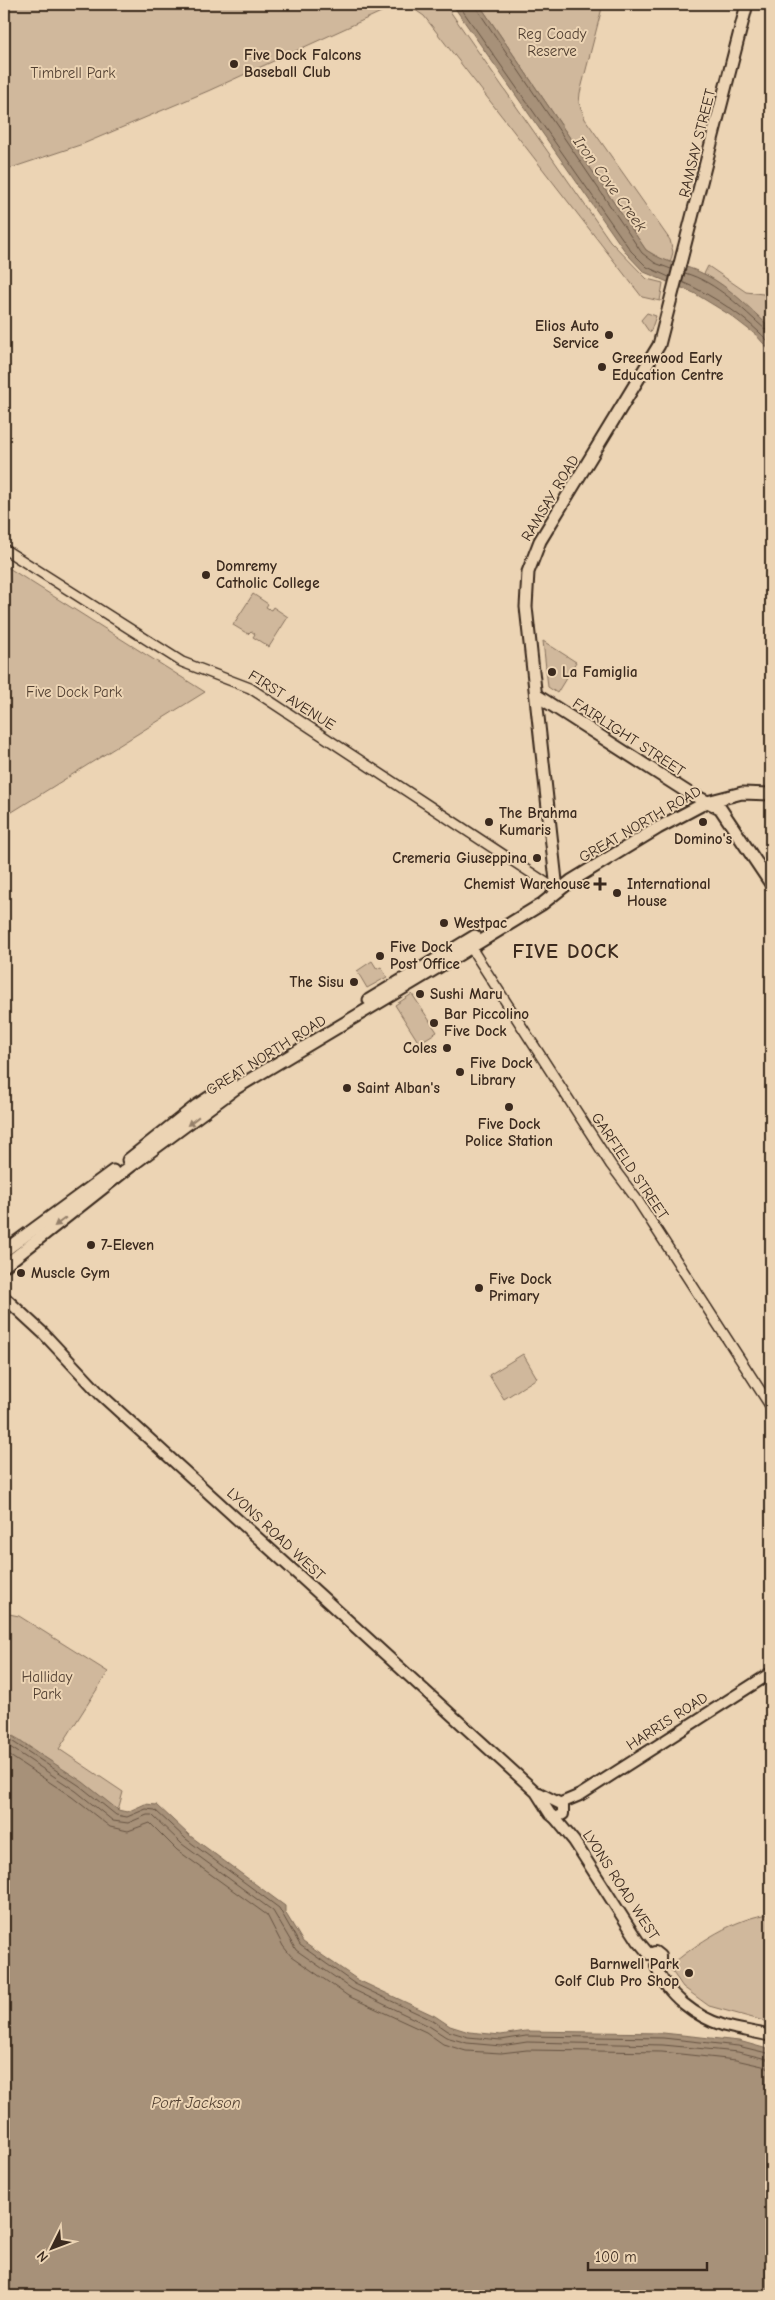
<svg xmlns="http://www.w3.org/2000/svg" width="775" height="2300" viewBox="0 0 775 2300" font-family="'Comic Neue',sans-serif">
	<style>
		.green { fill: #d0b89c; stroke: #86715d }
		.water { fill: #a79179; stroke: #7c6855 }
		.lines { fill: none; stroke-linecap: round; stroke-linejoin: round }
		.shore { stroke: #665342; stroke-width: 1 }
		.tertiary-casing { stroke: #3b2a1e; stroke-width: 12 }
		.secondary-casing { stroke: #3b2a1e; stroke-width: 14 }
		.primary-casing { stroke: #3b2a1e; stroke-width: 15 }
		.tertiary { stroke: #ecd4b4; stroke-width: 9 }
		.secondary { stroke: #ecd4b4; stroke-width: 10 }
		.primary { stroke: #ecd4b4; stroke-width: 11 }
		.oneway { fill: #947f69 }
		.poi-dot { fill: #3b2a1e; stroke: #ecd4b4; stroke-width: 2 }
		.labels { text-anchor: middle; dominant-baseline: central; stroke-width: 4; stroke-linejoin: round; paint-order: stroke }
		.park-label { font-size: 15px; fill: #513f31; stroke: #ecd4b4 }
		.poi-label { font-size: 15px; font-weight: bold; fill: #3b2a1e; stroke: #ecd4b4; text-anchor: start }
		.street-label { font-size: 15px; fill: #3b2a1e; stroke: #ecd4b4 }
		.water-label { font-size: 16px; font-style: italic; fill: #513f30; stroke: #ecd4b4 }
		.district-label { font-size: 20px; font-weight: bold; letter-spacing: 1px; fill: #3b2a1e; stroke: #ecd4b4 }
	</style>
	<rect width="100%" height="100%" fill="#ecd4b4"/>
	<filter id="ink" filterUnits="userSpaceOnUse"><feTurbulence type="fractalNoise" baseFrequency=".02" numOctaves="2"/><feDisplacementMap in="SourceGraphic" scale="10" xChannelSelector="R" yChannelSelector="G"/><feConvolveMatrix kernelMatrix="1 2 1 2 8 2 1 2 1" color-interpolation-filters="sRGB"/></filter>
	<g filter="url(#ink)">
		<g class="green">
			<polygon points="4,4 445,4 610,241 647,279 663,283 660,301 642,297 424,16 408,5 392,7 208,91 83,144 11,168 4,168"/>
			<polygon points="479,4 603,4 580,93 579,103 585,119 670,240 673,252 670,264 646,250"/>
			<polygon points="708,266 746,292 771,295 771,328 719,283 704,274"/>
			<polygon points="647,313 656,316 650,333 641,320"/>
			<polygon points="4,565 205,692 4,817"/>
			<polygon points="253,594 268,604 266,607 271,610 273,607 288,617 269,647 253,637 255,634 251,631 248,634 233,625"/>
			<polygon points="543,641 576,662 557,693 548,687"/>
			<polygon points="372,961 377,969 381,967 387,977 367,988 357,971"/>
			<polygon points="412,994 437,1032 419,1043 395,1005"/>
			<polygon points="523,1354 537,1378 504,1399 489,1375"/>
			<polygon points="4,1613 19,1616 108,1672 59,1749 123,1792 118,1810 20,1740 4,1731"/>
			<path d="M 771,1914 L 771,2023 L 709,2006 L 683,1987 L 669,1967 C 695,1944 736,1917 771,1914 Z"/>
		</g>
		<g class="water">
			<path d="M 452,4 L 479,4 L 646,250 C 666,264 685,264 706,275 C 730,287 751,310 771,328 L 771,352 L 756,335 L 730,315 L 694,293 L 644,272 L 627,254 Z"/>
			<polygon points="4,1731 83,1782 118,1810 127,1812 145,1804 157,1805 189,1835 285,1906 285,1912 303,1942 358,1980 435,2016 450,2026 469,2032 501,2035 526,2031 663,2033 739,2041 771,2050 771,2296 4,2296"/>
		</g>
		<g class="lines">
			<g class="shore">
				<polyline points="458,4 631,251 647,267 669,277"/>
				<polyline points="476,4 477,9 642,253 655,263 671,269"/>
				<path d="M 685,273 C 718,283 741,308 766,330 L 771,332"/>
				<path d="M 682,282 C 715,296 747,318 771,344"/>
				<polyline points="4,1736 80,1786 116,1815 127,1817 146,1809 155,1810 186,1839 279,1908 300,1945 355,1984 432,2020 448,2031 468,2037 501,2040 526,2036 663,2038 738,2046 771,2054"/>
				<polyline points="4,1743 76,1791 113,1821 128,1823 147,1815 152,1815 182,1844 273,1911 296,1950 352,1989 429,2026 446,2037 467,2043 501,2046 527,2042 663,2045 738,2052 771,2060"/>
				<polyline points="4,1752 72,1797 110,1827 128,1831 150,1823 177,1850 267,1915 283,1946 291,1956 348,1996 426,2032 443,2044 466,2051 501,2053 527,2050 662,2052 736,2060 771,2068"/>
			</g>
			<g class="tertiary-casing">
				<g id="tertiary">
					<polyline points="4,549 182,662 250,688 557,890"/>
					<polyline points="468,943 611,1165 638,1201 771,1407"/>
				</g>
			</g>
			<g class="secondary-casing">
				<g id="secondary">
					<polyline points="4,1297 43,1333 100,1394 536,1792 550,1814 555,1818 574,1841 638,1941 649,1954"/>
					<polyline points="539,1793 563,1805 563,1814 555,1818"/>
					<polyline points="561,1803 580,1795 771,1673"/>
					<polyline points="649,1954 655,1952 660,1956 660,1961 656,1966"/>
					<path d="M 656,1966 C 666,1995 696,2017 725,2026 C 740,2030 756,2032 771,2036"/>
				</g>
			</g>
			<g class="primary-casing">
				<g id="primary">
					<polyline points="536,695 687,792 720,808 771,884"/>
					<polyline points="557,890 526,607 528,572 540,541 659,345 747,4"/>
					<polyline points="369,1000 475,936"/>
					<polyline points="128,1160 196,1106 231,1083"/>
					<polyline points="4,1251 113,1171"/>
					<polyline points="4,1266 132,1165 236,1088 460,954 542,904 571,881 658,828 707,802 742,793 771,794"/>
				</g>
			</g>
			<use href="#tertiary" class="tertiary"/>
			<use href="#secondary" class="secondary"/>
			<use href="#primary" class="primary"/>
		</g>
		<defs><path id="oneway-solid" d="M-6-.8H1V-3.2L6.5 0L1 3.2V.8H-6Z" transform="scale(1.25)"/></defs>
		<g class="oneway">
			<use href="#oneway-solid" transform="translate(193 1121) rotate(142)"/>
			<use href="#oneway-solid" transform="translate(60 1222) rotate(143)"/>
		</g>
	</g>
	<g class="poi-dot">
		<circle cx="234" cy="64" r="5"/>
		<circle cx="609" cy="335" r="5"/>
		<circle cx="602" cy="367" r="5"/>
		<circle cx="206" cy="575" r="5"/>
		<circle cx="552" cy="672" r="5"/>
		<circle cx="489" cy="822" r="5"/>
		<circle cx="703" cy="822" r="5"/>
		<circle cx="537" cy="858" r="5"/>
		<path d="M597.5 876.5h5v5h5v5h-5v5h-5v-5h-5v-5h5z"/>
		<circle cx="617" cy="893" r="5"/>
		<circle cx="444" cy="923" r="5"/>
		<circle cx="380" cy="956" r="5"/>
		<circle cx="354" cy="982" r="5"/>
		<circle cx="420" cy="994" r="5"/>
		<circle cx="434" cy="1023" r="5"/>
		<circle cx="447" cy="1048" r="5"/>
		<circle cx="460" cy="1072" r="5"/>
		<circle cx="347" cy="1088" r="5"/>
		<circle cx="509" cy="1107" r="5"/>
		<circle cx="91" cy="1245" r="5"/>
		<circle cx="21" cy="1273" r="5"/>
		<circle cx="479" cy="1288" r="5"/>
		<circle cx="689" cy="1973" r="5"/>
	</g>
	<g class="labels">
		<g class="park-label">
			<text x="552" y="34">Reg Coady<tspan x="552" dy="17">Reserve</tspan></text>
			<text x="73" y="73">Timbrell Park</text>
			<text x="74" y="692">Five Dock Park</text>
			<text x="47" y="1677">Halliday<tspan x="47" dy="17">Park</tspan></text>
		</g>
		<g class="poi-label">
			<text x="244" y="55">Five Dock Falcons<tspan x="244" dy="17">Baseball Club</tspan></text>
			<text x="599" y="326" text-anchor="end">Elios Auto<tspan x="599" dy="17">Service</tspan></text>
			<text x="612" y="358">Greenwood Early<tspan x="612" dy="17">Education Centre</tspan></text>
			<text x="216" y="566">Domremy<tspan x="216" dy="17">Catholic College</tspan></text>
			<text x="562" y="672">La Famiglia</text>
			<text x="499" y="813">The Brahma<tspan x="499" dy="17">Kumaris</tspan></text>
			<text x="703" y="839" text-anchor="middle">Domino's</text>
			<text x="527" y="858" text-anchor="end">Cremeria Giuseppina</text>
			<text x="590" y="884" text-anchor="end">Chemist Warehouse</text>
			<text x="627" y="884">International<tspan x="627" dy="17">House</tspan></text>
			<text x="454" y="923">Westpac</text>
			<text x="390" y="947">Five Dock<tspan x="390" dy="17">Post Office</tspan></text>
			<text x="344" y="982" text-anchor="end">The Sisu</text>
			<text x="430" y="994">Sushi Maru</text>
			<text x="444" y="1014">Bar Piccolino<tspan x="444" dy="17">Five Dock</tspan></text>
			<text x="437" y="1048" text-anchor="end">Coles</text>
			<text x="470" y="1063">Five Dock<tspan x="470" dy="17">Library</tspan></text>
			<text x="357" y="1088">Saint Alban's</text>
			<text x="509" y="1124" text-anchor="middle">Five Dock<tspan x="509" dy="17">Police Station</tspan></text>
			<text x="101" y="1245">7-Eleven</text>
			<text x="31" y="1273">Muscle Gym</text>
			<text x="489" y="1279">Five Dock<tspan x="489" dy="17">Primary</tspan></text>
			<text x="679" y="1964" text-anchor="end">Barnwell Park<tspan x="679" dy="17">Golf Club Pro Shop</tspan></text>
		</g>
		<g class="street-label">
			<text transform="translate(697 143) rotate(-76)">RAMSAY STREET</text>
			<text transform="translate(550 498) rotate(-59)">RAMSAY ROAD</text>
			<text transform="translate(292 700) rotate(32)">FIRST AVENUE</text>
			<text transform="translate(629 737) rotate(33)">FAIRLIGHT STREET</text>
			<text transform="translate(640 824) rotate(-30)">GREAT NORTH ROAD</text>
			<text transform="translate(266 1055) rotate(-32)">GREAT NORTH ROAD</text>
			<text transform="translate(630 1166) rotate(56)">GARFIELD STREET</text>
			<text transform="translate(276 1534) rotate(43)">LYONS ROAD WEST</text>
			<text transform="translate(667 1721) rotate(-33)">HARRIS ROAD</text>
			<text transform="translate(621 1885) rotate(57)">LYONS ROAD WEST</text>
		</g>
		<g class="water-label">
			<text transform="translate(610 184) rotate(54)">Iron Cove Creek</text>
			<text x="196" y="2103">Port Jackson</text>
		</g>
		<g class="district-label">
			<text x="566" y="951">FIVE DOCK</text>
		</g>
	</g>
	<rect width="775" height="2300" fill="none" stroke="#ecd4b4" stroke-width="20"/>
	<rect x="10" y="10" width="755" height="2280" fill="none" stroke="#3b2a1e" stroke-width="2" filter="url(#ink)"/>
	<g transform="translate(52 2248) rotate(228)" stroke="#ecd4b4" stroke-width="4" paint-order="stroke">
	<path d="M0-4L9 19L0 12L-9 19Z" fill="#3b2a1e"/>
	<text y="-8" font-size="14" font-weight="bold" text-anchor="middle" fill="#3b2a1e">N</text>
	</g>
	<path d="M588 2262v8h119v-8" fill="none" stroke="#3b2a1e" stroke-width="2.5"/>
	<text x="595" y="2262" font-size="15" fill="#3b2a1e" stroke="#ecd4b4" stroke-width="4" paint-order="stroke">100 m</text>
</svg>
